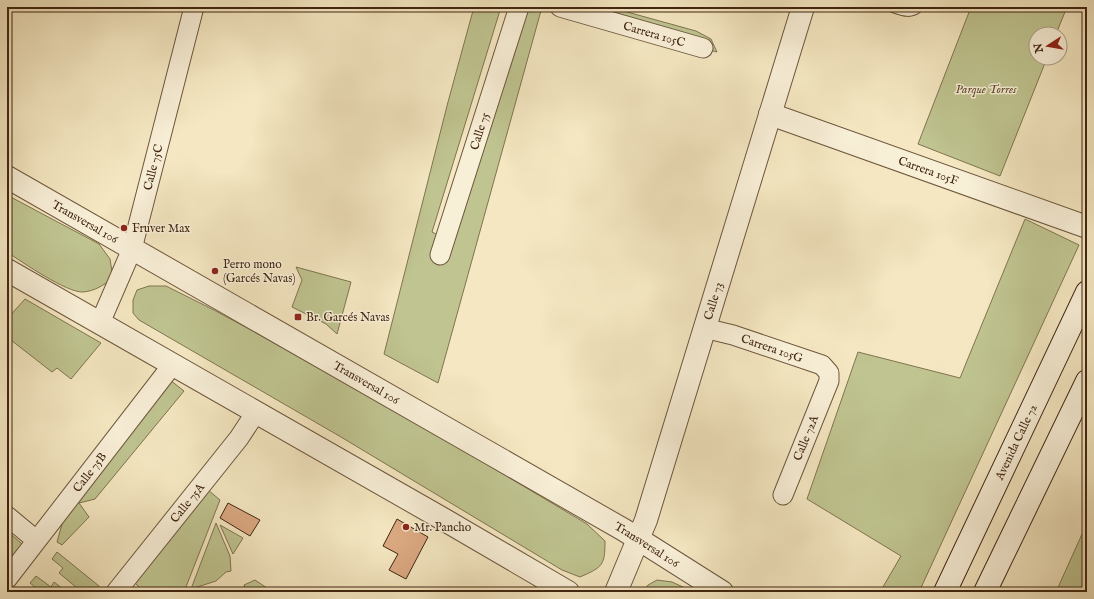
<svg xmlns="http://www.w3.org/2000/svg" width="1094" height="599" viewBox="0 0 1094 599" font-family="'IM FELL English',serif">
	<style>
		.green { fill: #bfc490; stroke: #807450 }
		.building { fill: #dba982; stroke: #402511 }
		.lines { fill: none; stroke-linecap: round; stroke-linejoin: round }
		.service-casing { stroke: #6d563d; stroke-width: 12 }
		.minor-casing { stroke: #6d563d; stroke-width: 21 }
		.tertiary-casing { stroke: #6d563d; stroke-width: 24 }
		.secondary-casing { stroke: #402511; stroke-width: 24 }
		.service { stroke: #f8efd7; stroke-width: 10 }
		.minor { stroke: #f8efd7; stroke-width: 19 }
		.tertiary { stroke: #f8efd7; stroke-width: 22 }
		.secondary { stroke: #f8efd7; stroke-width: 22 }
		.poi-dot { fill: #8f2418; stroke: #f8efd7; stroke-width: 1.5 }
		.labels { text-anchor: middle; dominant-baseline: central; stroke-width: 3; stroke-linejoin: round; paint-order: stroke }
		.street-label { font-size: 12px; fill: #402511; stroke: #f8efd7 }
		.park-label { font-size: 12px; font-style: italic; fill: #604d31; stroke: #f8efd7 }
		.poi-label { font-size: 12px; fill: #402511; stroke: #f8efd7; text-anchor: start }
	</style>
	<rect width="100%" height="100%" fill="#f4e7c1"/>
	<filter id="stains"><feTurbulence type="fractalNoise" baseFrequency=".005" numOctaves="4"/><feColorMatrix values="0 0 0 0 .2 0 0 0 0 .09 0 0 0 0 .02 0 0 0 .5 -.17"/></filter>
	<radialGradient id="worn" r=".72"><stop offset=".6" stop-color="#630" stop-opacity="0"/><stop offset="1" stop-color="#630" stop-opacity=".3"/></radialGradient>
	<g class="green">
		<polygon points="474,7 501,7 432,232 438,235 514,7 542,7 438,383 384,354 448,102"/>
		<polygon points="545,7 609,7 696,31 711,39 717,52"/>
		<polygon points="971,7 1067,7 1056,34 1036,34 1036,58 1047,58 1000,176 918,144"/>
		<path d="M 7,195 L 99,244 L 110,259 L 113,278 C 104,285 95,291 83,292 C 67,293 22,262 7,252 Z"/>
		<polygon points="1025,219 1079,245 919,592 880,592 901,556 807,499 858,352 960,378"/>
		<polygon points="296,267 351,282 337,334 326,324 292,307 302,280"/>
		<path d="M 149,286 L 166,286 L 214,310 L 374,397 L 587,524 L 605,541 C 605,565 603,567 580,577 L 562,570 L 341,437 L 139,320 L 133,313 L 133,300 L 137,290 Z"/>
		<polygon points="25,299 101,343 71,379 57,368 52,372 7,337 7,319"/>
		<polygon points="170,380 184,391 95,499 79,503 89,517 62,545 57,542 66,510"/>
		<polygon points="208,490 220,500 184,592 144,592 134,582"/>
		<polygon points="216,523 230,556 231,571 226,572 216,581 191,589"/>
		<polygon points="1087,523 1087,592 1056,592"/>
		<polygon points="220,525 243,538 233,554"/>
		<polygon points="7,531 22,544 7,564"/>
		<polygon points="57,552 99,586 95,592 82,592 59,573 63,568 52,559"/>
		<polygon points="36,576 51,587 54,582 67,592 41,592 30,583"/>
		<polygon points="255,580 267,588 265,592 246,592 244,585"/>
		<polygon points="657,580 672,582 694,592 643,592 648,585"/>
	</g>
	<g class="building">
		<polygon points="228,503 260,520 250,536 220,518"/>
		<polygon points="397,519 428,537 406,579 389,570 398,554 383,546"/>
	</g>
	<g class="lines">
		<g class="service-casing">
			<path id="service" d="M 893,7 C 902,10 910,14 918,7"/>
		</g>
		<g class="minor-casing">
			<g id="minor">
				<path id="s1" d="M 560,7 L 703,48"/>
				<path id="s2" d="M 440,255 L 519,7"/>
				<path id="s3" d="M 100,323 L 132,249 L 194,7"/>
				<path id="s4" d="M 704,328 L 733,335 L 822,365 L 829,373 L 829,381 L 783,495"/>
				<polyline points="7,516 36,540"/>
				<path id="s5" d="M 7,579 L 173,364"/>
				<path id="s6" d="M 116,592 L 239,438 L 256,412"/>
			</g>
		</g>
		<g class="tertiary-casing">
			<g id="tertiary">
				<path id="s7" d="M 770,114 L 1087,227"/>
				<path id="s8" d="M 7,177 L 624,530 L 722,592"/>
				<polyline points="7,270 443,519 568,592"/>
				<path id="s9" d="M 616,592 L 646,520 L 803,7"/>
			</g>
		</g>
		<g class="secondary-casing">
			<g id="secondary">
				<path id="s10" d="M 945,592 L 1087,292"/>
				<polyline points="985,592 1087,381"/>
			</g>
		</g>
		<use href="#service" class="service"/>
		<use href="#minor" class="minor"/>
		<use href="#tertiary" class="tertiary"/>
		<use href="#secondary" class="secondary"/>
	</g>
	<g class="poi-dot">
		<circle cx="124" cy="228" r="4"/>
		<circle cx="215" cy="271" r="4"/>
		<rect x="294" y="313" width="8" height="8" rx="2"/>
		<circle cx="406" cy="527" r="4"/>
	</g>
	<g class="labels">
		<g class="street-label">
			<text stroke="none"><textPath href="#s1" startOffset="98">Carrera 105C</textPath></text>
			<text stroke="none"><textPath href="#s2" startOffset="130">Calle 75</textPath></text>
			<text stroke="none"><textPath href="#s3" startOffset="165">Calle 75C</textPath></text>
			<text stroke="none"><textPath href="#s7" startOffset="168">Carrera 105F</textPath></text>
			<text stroke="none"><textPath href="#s8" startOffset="90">Transversal 106</textPath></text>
			<text stroke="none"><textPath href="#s9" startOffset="307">Calle 73</textPath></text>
			<text stroke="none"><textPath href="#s4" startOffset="71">Carrera 105G</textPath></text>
			<text stroke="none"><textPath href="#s8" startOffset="414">Transversal 106</textPath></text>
			<text transform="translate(806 438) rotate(-68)">Calle 72A</text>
			<text stroke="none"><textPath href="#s10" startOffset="166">Avenida Calle 72</textPath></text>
			<text stroke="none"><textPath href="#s5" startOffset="135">Calle 75B</textPath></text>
			<text stroke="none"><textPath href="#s6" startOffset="114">Calle 75A</textPath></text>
			<text stroke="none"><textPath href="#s8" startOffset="738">Transversal 106</textPath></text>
		</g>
		<g class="park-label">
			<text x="986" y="89">Parque Torres</text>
		</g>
		<g class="poi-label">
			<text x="132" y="228">Fruver Max</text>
			<text x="223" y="264">Perro mono<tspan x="223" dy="14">(Garcés Navas)</tspan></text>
			<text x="306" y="317">Br. Garcés Navas</text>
			<text x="414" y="527">Mr. Pancho</text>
		</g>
	</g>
	<rect width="1094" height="599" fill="none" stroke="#f4e7c1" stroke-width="24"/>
	<rect x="8" y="8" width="1078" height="583" fill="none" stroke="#402511" stroke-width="2"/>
	<rect x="12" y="12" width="1070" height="575" fill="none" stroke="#402511"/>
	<g transform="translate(1048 46) rotate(258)"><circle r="19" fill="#f8efd7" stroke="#ae9e88"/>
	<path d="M0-3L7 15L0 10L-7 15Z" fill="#8f2418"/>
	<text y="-6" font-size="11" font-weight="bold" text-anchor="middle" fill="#402511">N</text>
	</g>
	<rect width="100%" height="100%" filter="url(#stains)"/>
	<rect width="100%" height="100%" fill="url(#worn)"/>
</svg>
